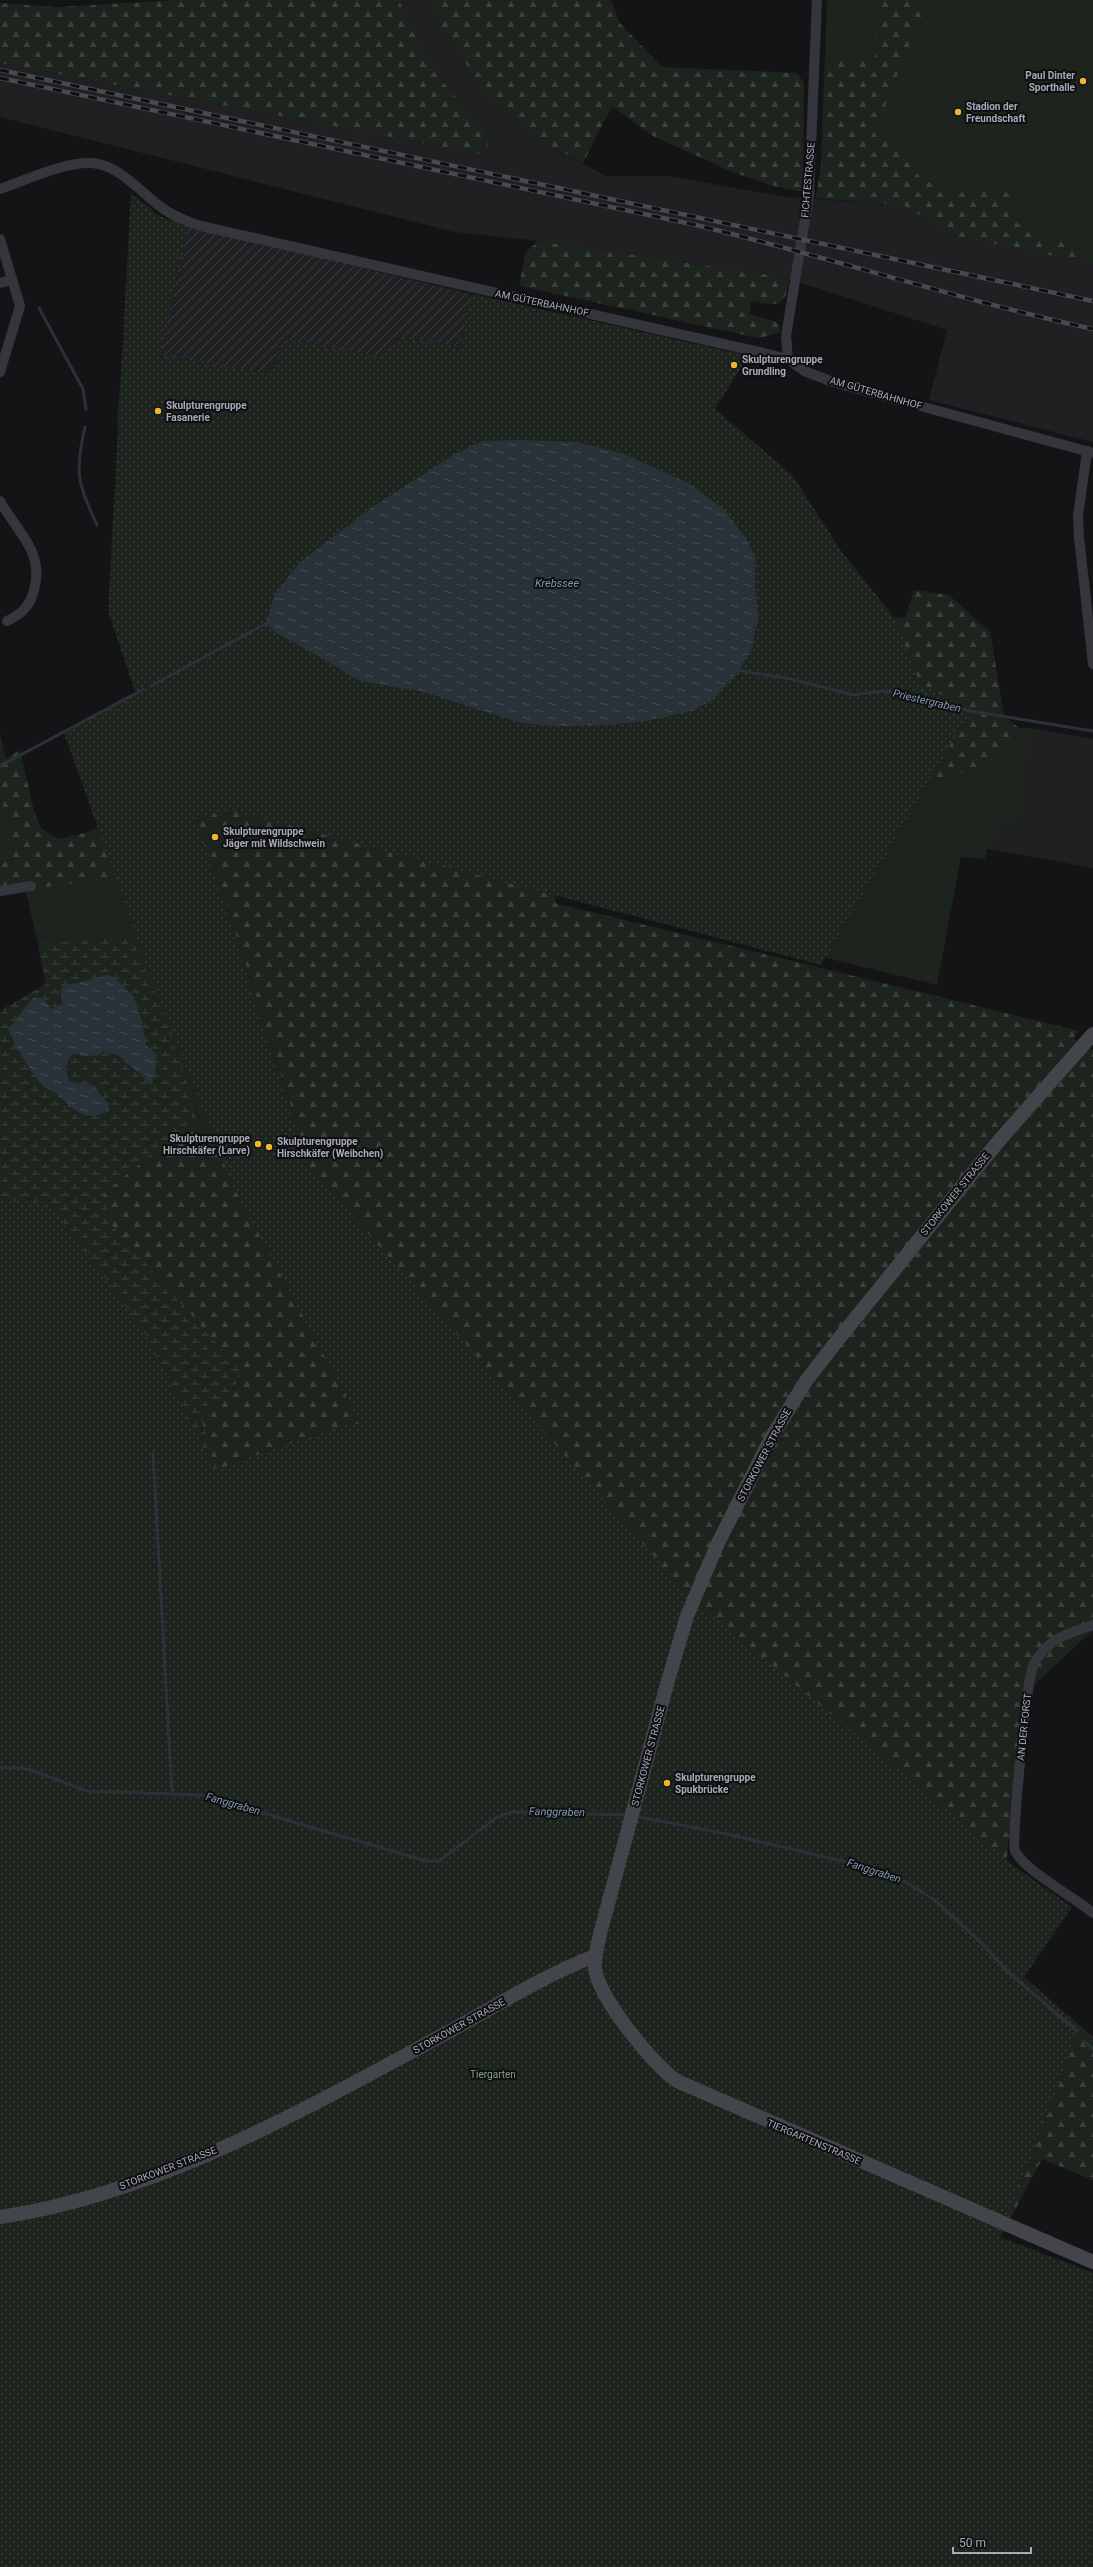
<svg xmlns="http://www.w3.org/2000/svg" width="1093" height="2567" viewBox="0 0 1093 2567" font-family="Roboto,sans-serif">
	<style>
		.built { fill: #202023 }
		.industrial { fill: url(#industrial-furrows) }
		.grass { fill: #1c241d }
		.forest { fill: url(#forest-firs) }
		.wetland { fill: url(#wetland-marsh); fill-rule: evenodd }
		.park { fill: url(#park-dots) }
		.water { fill: url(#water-ripples) }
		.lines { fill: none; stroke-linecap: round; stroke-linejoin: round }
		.stream { stroke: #2a3239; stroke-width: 3 }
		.street { stroke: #35363b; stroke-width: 10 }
		.secondary { stroke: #43454b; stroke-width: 14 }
		.rail-casing { stroke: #484a50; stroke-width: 4.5 }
		.rail { stroke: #0f0f11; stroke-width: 3; stroke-dasharray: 9; stroke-linecap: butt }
		.poi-dot { fill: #eeb534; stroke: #0f0f11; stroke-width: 1.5 }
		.labels { text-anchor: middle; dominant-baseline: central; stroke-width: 4; stroke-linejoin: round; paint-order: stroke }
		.poi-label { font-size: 10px; font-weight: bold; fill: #a6aab6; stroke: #0f0f11; text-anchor: start }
		.street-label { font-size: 10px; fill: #a6aab6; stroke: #0f0f11 }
		.park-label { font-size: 10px; fill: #7da180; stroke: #0f0f11 }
		.water-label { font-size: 11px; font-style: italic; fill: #7d97b0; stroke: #0f0f11 }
	</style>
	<defs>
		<pattern id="industrial-furrows" width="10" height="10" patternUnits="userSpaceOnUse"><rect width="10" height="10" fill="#202023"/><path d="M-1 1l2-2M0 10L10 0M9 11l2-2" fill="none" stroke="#3d3e41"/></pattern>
		<pattern id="forest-firs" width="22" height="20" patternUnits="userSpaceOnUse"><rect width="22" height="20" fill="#1c241d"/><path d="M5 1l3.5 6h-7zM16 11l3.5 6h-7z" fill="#3a413c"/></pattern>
		<pattern id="wetland-marsh" width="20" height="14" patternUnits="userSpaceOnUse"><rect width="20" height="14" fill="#1c241d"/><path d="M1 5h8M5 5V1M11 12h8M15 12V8" fill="none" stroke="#3a413c"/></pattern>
		<pattern id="park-dots" width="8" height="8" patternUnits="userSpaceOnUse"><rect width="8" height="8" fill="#1c241d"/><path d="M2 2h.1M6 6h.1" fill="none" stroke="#3a413c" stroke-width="1.8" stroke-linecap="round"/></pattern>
		<pattern id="water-ripples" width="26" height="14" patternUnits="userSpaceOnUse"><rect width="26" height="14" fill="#2a3239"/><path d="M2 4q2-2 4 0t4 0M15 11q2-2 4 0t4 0" fill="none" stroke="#464d53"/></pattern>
	</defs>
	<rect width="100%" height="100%" fill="#141416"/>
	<g class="built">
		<polygon points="399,0 430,0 444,30 485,93 541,141 606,176 668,176 787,197 903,205 955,236 1093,264 1093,442 929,400 947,330 820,289 776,276 538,241 454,232 0,117 0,63 486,155 489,137 428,64"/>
		<polygon points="1032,728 1093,739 1093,868 994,850 998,824 1018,828"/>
	</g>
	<polygon class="industrial" points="188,226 472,294 460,347 403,337 380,358 282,339 277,362 264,373 160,355"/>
	<g class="grass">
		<polygon points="827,0 1093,0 1093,264 955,236 903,205 816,198 821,165"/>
		<polygon points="1019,728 1032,728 1018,828 998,824 994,850 987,849 985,859 961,857 937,985 614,906 618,862 1011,748"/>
		<polygon points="0,733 6,759 0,762"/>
		<path d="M 0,800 C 3,810 13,811 17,824 L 10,839 L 15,851 L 12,859 L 0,865 Z"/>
		<polygon points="214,865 301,1137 294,1151 236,1140 204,1143 194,1101 104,938 38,944 25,889"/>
	</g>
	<g class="forest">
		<polygon points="178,0 399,0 428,64 489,137 486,155 0,63 0,3 57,7"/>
		<polygon points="430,0 611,0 619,22 662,67 797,73 804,83 803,192 770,185 730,171 653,136 612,106 583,163 541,141 485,93 444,30"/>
		<polygon points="878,0 928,0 874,133 895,142 911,168 921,178 938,187 966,193 995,188 1007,190 1011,196 1017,223 1036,235 1080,246 1088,253 1089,263 955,236 903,205 816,198 821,165 825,57 875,58"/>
		<path d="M 131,193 L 159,216 L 188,226 L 160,355 L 264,373 L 277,362 L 282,339 L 380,357 L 403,337 L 460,347 L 472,294 L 748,356 L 715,409 L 792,475 L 841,551 L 894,618 L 906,617 L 914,590 L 949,595 L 990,632 L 1004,715 L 1019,728 L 1011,747 L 981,766 L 947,778 L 919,776 L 557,893 L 555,903 L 1079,1031 L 1073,1038 L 1093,1050 L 1093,1630 L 1024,1694 L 1006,1866 L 1024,1977 L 1093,2037 L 1093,2180 L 1042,2159 L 997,2244 L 1093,2567 L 0,2567 L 214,1470 L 0,1011 L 46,984 L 38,944 L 104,938 L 132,939 C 161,1005 188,1072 204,1143 L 236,1140 L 294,1151 L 301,1137 L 214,865 L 0,893 L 0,865 L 12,859 L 15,851 L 9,839 L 17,824 C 13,811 3,810 0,800 L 0,762 L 20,750 L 34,811 L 41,828 L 58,839 L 84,833 L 154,809 L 117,418 L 124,341 Z"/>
		<path d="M 538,241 L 776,276 L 789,280 C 785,310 777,305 751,301 L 749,314 L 777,322 L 781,332 L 759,338 L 519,286 L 526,252 Z"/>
	</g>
	<path class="wetland" d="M 104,938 L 132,939 L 157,997 L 194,1101 L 192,1121 L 103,1194 L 111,1224 L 240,1370 L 230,1400 L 199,1410 L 212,1457 L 307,1609 L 0,1897 L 0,1011 L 46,984 L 38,944 ZM 108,975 L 146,1045 L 156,1054 L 156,1071 L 147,1082 C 137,1068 120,1054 103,1052 L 97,1056 L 72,1054 C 65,1063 65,1070 69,1081 L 93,1086 L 109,1104 L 70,1109 L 57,1094 L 42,1086 L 8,1029 L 33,998 L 42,998 L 52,1009 L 62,1004 L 61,987 Z"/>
	<polygon class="park" points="131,193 159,216 188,226 160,355 264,373 277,362 282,339 380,357 403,337 460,347 472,294 748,356 715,409 792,475 841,551 894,618 920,683 970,711 821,965 230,810 196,819 307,1165 692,1599 1018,1869 1072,1907 1024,1977 1080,2026 1000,2237 1093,2273 1093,2567 0,2567 0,1201 49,1203 143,1330 214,1470 349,1424 361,1424 232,1184 146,962 64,733 136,694 108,611"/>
	<g class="water">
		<polygon points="522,440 576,442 624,454 688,483 724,509 745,537 756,557 755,587 758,616 752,648 739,671 712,700 692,711 646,721 608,725 556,726 521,723 424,692 359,681 329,662 276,633 266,623 275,594 299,563 371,508 453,455 482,441"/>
		<path d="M 108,975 L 116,979 L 133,996 L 142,1022 L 146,1045 L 156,1054 C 158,1066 153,1073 152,1085 L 118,1055 L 103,1052 L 97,1056 L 72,1054 C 65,1063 65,1070 69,1081 L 93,1086 L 109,1104 L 108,1111 C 86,1124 73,1109 58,1095 C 53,1091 46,1089 42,1085 C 31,1073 15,1044 8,1029 L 33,998 L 42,998 L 52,1009 L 62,1004 L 61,987 Z"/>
	</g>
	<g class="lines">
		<g class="stream">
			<polyline points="39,308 83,389 86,409"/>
			<path d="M 85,427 C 74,473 78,483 97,525"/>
			<polyline points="736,670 786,678 854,695 882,691 908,694 970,711 1093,731"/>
			<polyline points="151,686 269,622"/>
			<polyline points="0,766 144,689"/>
			<polyline points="153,1453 172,1794"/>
			<polyline points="0,1767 28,1769 87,1791 202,1795 426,1861 439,1861 496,1818 511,1812 627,1815"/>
			<polyline points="634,1816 722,1833 864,1866 906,1882 936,1901 981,1943 1009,1973 1077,2031"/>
			<polyline points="1084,2041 1093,2049"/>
		</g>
		<g class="street">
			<path d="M 0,189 C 26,180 64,162 91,163 C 120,164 142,195 165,210 C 176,217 188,222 201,226 L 759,352 L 788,359 L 804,371 L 836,383 L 1093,453"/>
			<polyline points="0,239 20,306 0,372"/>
			<polyline points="0,283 12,280"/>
			<polyline points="788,359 786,336 809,195 817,0"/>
			<polyline points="1087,451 1078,516 1079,537 1093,664"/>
			<path d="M 0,501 C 17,532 45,552 34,590 C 30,606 22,614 7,621"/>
			<polyline points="0,891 31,886"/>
			<path d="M 1093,1625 C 1068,1633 1045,1640 1033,1666 C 1027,1679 1011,1841 1015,1851 C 1024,1870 1074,1897 1093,1913"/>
		</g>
		<g class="secondary">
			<path d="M 1093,1034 L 997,1143 L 837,1341 L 806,1381 L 771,1438 L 718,1543 L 687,1616 L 667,1684 L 600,1934 C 598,1945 594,1957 595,1968 C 598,1997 653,2065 677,2081 L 1093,2262"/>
			<path d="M 0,2217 C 162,2193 310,2106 452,2030 C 499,2004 545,1975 595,1956"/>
		</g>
		<g class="rail-casing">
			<g id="rail">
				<polyline points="0,70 1093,301"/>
				<path d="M 0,78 L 696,225 C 829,257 959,300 1093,329"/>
			</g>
		</g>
		<use href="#rail" class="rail"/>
	</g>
	<g class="poi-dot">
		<circle cx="1083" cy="81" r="4"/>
		<circle cx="958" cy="112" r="4"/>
		<circle cx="734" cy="365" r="4"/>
		<circle cx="158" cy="411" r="4"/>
		<circle cx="215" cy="837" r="4"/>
		<circle cx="258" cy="1144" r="4"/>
		<circle cx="269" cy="1147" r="4"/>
		<circle cx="667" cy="1783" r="4"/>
	</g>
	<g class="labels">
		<g class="poi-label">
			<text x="1075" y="75" text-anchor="end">Paul Dinter<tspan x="1075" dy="12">Sporthalle</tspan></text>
			<text x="966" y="106">Stadion der<tspan x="966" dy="12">Freundschaft</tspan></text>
			<text x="742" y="359">Skulpturengruppe<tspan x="742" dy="12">Grundling</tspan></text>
			<text x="166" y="405">Skulpturengruppe<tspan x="166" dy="12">Fasanerie</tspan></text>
			<text x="223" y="831">Skulpturengruppe<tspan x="223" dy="12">Jäger mit Wildschwein</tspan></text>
			<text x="250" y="1138" text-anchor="end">Skulpturengruppe<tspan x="250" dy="12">Hirschkäfer (Larve)</tspan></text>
			<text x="277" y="1141">Skulpturengruppe<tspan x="277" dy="12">Hirschkäfer (Weibchen)</tspan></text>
			<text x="675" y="1777">Skulpturengruppe<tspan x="675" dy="12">Spukbrücke</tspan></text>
		</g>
		<g class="street-label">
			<text transform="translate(808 180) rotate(-85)">FICHTESTRASSE</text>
			<text transform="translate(542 303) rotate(12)">AM GÜTERBAHNHOF</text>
			<text transform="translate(876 393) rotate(16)">AM GÜTERBAHNHOF</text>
			<text transform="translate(955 1194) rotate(-51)">STORKOWER STRASSE</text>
			<text transform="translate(764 1455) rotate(-62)">STORKOWER STRASSE</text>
			<text transform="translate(1024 1727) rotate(-84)">AN DER FORST</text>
			<text transform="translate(648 1756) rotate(-75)">STORKOWER STRASSE</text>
			<text transform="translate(459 2026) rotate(-29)">STORKOWER STRASSE</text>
			<text transform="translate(814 2142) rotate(23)">TIERGARTENSTRASSE</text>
			<text transform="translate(168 2168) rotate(-21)">STORKOWER STRASSE</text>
		</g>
		<g class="park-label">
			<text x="493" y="2074">Tiergarten</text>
		</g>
		<g class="water-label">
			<text x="557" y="583">Krebssee</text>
			<text transform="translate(927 701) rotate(13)">Priestergraben</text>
			<text transform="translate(233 1804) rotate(16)">Fanggraben</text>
			<text transform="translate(557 1812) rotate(1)">Fanggraben</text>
			<text transform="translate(874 1871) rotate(18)">Fanggraben</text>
		</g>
	</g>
	<path d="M953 2547v6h78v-6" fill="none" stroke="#a6aab6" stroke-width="2"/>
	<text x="959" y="2547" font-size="12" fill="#a6aab6" stroke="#0f0f11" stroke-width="3" paint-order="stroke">50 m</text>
</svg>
